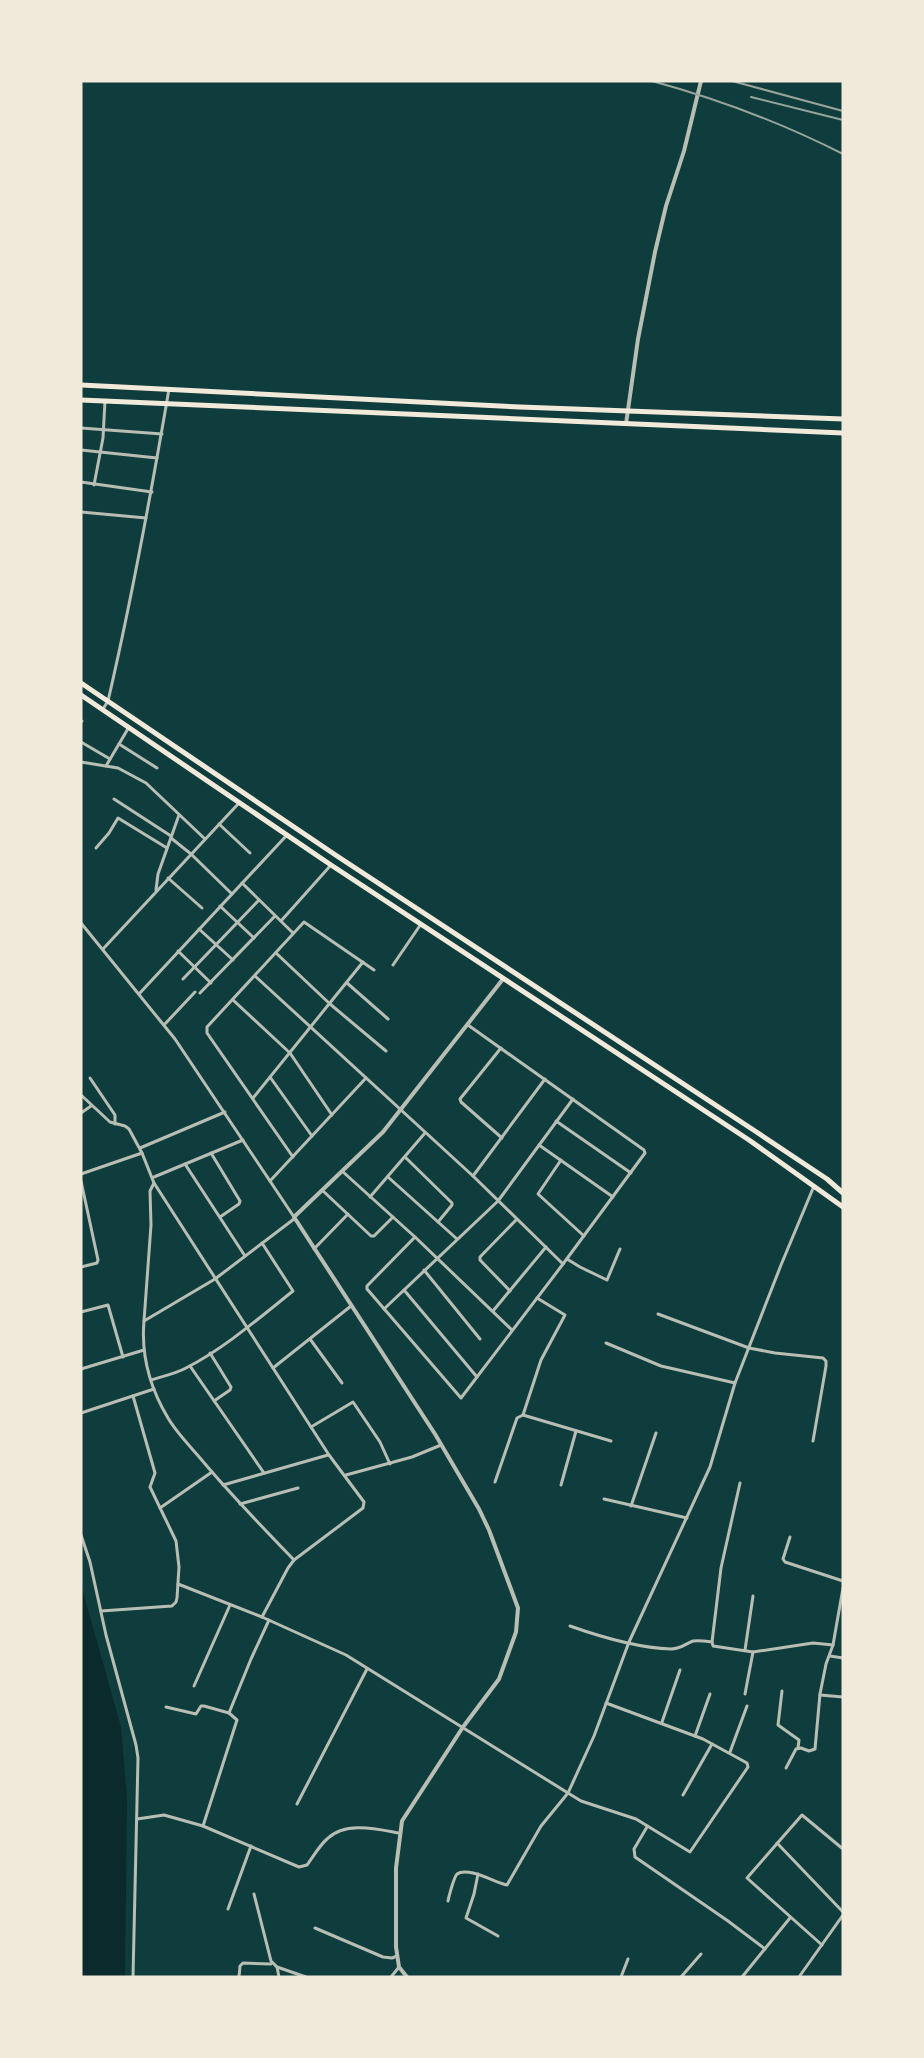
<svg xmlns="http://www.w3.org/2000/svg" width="924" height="2058" viewBox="0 0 924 2058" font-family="Manrope,sans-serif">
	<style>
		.water { fill: #0a2a2b }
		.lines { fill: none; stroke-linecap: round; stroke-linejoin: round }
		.minor { stroke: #b8beb3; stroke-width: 3 }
		.tertiary { stroke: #b8beb3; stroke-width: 4 }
		.primary { stroke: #f1e9da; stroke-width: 5 }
		.trunk { stroke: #f1e9da; stroke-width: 5 }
		.rail { stroke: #97a49c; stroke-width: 2 }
	</style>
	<rect width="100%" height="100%" fill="#0f3d3e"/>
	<polygon class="water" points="81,1585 121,1727 127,1798 125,1977 81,1977"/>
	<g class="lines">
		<g class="minor">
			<polyline points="81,428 162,434"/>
			<polyline points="81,450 157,458"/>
			<polyline points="81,482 152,492"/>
			<polyline points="94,485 103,438 105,401"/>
			<polyline points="81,512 146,518"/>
			<path d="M 103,709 L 108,701 C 132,598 151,494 169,389"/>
			<polyline points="81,722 82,721"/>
			<polyline points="81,742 110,759"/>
			<polyline points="119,744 157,768"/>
			<polyline points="81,762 118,768 146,783 205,839"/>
			<polyline points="106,766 129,727"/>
			<polyline points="114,799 171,836"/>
			<polyline points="219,824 250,853"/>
			<polyline points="171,838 191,854 232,894"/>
			<polyline points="96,848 109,833 118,818 167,848"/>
			<polyline points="168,878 202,908"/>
			<polyline points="242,883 293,933"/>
			<polyline points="156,890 158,874 179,815"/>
			<polyline points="220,906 254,938"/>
			<polyline points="281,921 331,865"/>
			<polyline points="81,923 175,1039 294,1217"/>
			<polyline points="199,929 233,960"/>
			<polyline points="103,949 239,803"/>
			<polyline points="178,951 211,983"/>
			<polyline points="276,953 330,1004 386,1051"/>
			<polyline points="393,965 421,924"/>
			<polyline points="255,976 473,1176 563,1264"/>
			<polyline points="183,979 259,900"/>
			<polyline points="347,983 388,1019"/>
			<polyline points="200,993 275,916"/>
			<polyline points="139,994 287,835"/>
			<polyline points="233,1000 290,1053 332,1115"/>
			<polyline points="164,1025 195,992"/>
			<polyline points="501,1048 460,1099 461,1102 502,1138"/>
			<polyline points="270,1077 312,1136"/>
			<polyline points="90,1078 115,1115 115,1124"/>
			<polyline points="81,1095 110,1122 125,1126 129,1129 142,1153 154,1183 329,1455 364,1502 363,1508 294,1560"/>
			<polyline points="253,1098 363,962"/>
			<polyline points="81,1113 91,1106"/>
			<polyline points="556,1121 631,1173"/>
			<polyline points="539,1145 613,1197"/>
			<polyline points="140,1148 225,1112"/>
			<polyline points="211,1153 240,1201 239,1204 220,1217"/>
			<polyline points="293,1157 207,1033 207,1027 304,922 374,970"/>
			<polyline points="405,1157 452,1203 452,1205 438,1222"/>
			<polyline points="561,1160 538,1194 584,1236"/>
			<polyline points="185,1164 245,1256"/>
			<polyline points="342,1171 415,1237 512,1330"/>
			<polyline points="81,1174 142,1153"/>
			<polyline points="473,1176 545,1079"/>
			<polyline points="154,1177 243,1140"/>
			<polyline points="388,1177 457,1239"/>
			<polyline points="81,1181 98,1260 97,1263 81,1267"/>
			<polyline points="270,1181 366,1078"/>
			<polyline points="322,1190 371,1236 374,1236 393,1217"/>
			<polyline points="370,1197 425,1133"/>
			<polyline points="415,1237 367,1286 367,1289 461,1398 563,1264 645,1153 644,1150 468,1025"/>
			<polyline points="314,1249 348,1214"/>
			<polyline points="567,1259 580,1267 607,1280 620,1249"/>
			<polyline points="424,1270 480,1339"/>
			<polyline points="404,1290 477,1377"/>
			<polyline points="510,1291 480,1260 480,1257 517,1219"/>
			<polyline points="537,1298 565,1315 541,1360 523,1415 611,1441"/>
			<polyline points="384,1309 498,1201 573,1099"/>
			<polyline points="493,1311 546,1247"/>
			<polyline points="81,1312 108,1305 123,1357"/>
			<polyline points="658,1314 749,1348 775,1353 823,1358 826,1361 826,1366 813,1441"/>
			<polyline points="144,1321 151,1225 150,1191 154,1183"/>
			<polyline points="310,1339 342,1383"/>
			<polyline points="606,1343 661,1366 735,1383"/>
			<polyline points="210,1353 231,1387 230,1390 214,1401"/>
			<polyline points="190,1366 264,1473"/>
			<polyline points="273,1368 351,1306"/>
			<polyline points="81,1369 144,1350"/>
			<path d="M 151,1380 C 163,1376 175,1374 186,1368 C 225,1348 259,1318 293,1291 L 262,1243"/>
			<polyline points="81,1413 154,1389"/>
			<polyline points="311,1427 353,1402 380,1442 390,1464"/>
			<polyline points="346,1475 412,1457 441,1445"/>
			<polyline points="495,1482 517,1418 523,1415"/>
			<polyline points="740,1483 721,1568 712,1642 713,1646 753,1652 813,1643 833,1645"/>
			<polyline points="223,1485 328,1455"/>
			<polyline points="561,1485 576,1431"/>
			<polyline points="604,1499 687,1518"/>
			<polyline points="240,1504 298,1488"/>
			<polyline points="631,1506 656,1433"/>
			<polyline points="160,1508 212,1472"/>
			<polyline points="81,1535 90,1562 106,1635 136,1745 138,1758 133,1977"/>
			<polyline points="790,1537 783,1559 785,1562 843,1581"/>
			<polyline points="178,1584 262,1617 346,1655 568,1793 594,1736 629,1642 710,1467 735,1383 781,1265 814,1186"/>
			<polyline points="101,1611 172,1606 176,1602 177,1598 179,1567 176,1541 150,1487 155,1473 133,1396"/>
			<path d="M 262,1617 L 288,1568 L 294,1560 C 264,1529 234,1498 206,1465 C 194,1450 178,1435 168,1418 C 150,1388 141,1355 144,1321 L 215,1279 L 294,1219"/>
			<path d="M 570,1626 C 601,1637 639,1648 671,1649 C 681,1649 685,1644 693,1641 C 699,1640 705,1641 712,1642"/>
			<polyline points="745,1650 753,1596"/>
			<polyline points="830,1656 843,1658"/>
			<polyline points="194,1686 230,1605"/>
			<polyline points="782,1691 778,1725 799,1740 798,1748"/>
			<polyline points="745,1694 753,1652"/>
			<polyline points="820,1695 843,1697"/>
			<polyline points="166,1707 196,1714 201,1706 204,1706 229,1713"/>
			<polyline points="662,1722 680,1670"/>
			<polyline points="695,1736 710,1694"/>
			<polyline points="730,1752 747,1706"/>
			<polyline points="786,1768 796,1749 801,1748 809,1751 815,1749 820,1694 826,1664 833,1645 843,1588"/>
			<polyline points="683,1795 712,1744"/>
			<polyline points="297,1804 367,1669"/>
			<path d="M 137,1819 L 164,1815 L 203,1826 L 299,1867 L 307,1865 C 313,1857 319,1846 327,1839 C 345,1821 377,1829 399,1833"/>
			<polyline points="203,1826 237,1720 229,1713 251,1659 269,1620"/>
			<polyline points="647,1827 634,1849 635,1857 728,1921 765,1949"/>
			<polyline points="777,1843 843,1912"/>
			<polyline points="478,1874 474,1894 466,1918 498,1936"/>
			<polyline points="254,1894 271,1961 277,1967 306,1977"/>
			<path d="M 448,1901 C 449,1896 454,1877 457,1874 C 468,1866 496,1883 507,1885 L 541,1826 L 568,1793 L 581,1801 L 636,1819 L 690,1852 L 748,1767 L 747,1763 L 703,1739 L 606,1703"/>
			<polyline points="228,1909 251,1846"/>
			<polyline points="315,1928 383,1957 392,1958 397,1956"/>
			<polyline points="822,1945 747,1878 802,1815 843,1849"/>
			<polyline points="277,1967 279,1977"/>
			<polyline points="239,1977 240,1966 243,1963 271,1964"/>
			<polyline points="391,1977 399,1967"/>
			<polyline points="621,1977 628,1959"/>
			<polyline points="681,1977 701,1954"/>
			<polyline points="742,1977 790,1918"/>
			<polyline points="799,1977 843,1915"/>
		</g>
		<g class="tertiary">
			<polyline points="626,424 638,339 655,252 666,206 684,151 701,81"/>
			<polyline points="407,1977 399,1967 396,1947 396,1868 402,1821 463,1727 499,1679 516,1632 518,1608 489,1530 479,1509 435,1434 294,1217 383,1132 503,979"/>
		</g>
		<g class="primary">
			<polyline points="81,385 520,407 843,419"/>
			<polyline points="81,400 843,433"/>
		</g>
		<g class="trunk">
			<polyline points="81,683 337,856 755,1131 827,1179 843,1193"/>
			<polyline points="81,695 331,865 749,1140 843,1207"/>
		</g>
		<g class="rail">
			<path d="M 652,81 C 718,99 782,123 843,154"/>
			<polyline points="732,81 843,111"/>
			<polyline points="751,97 843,120"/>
		</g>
	</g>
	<rect width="924" height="2058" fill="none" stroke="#f1e9da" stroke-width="165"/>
</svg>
